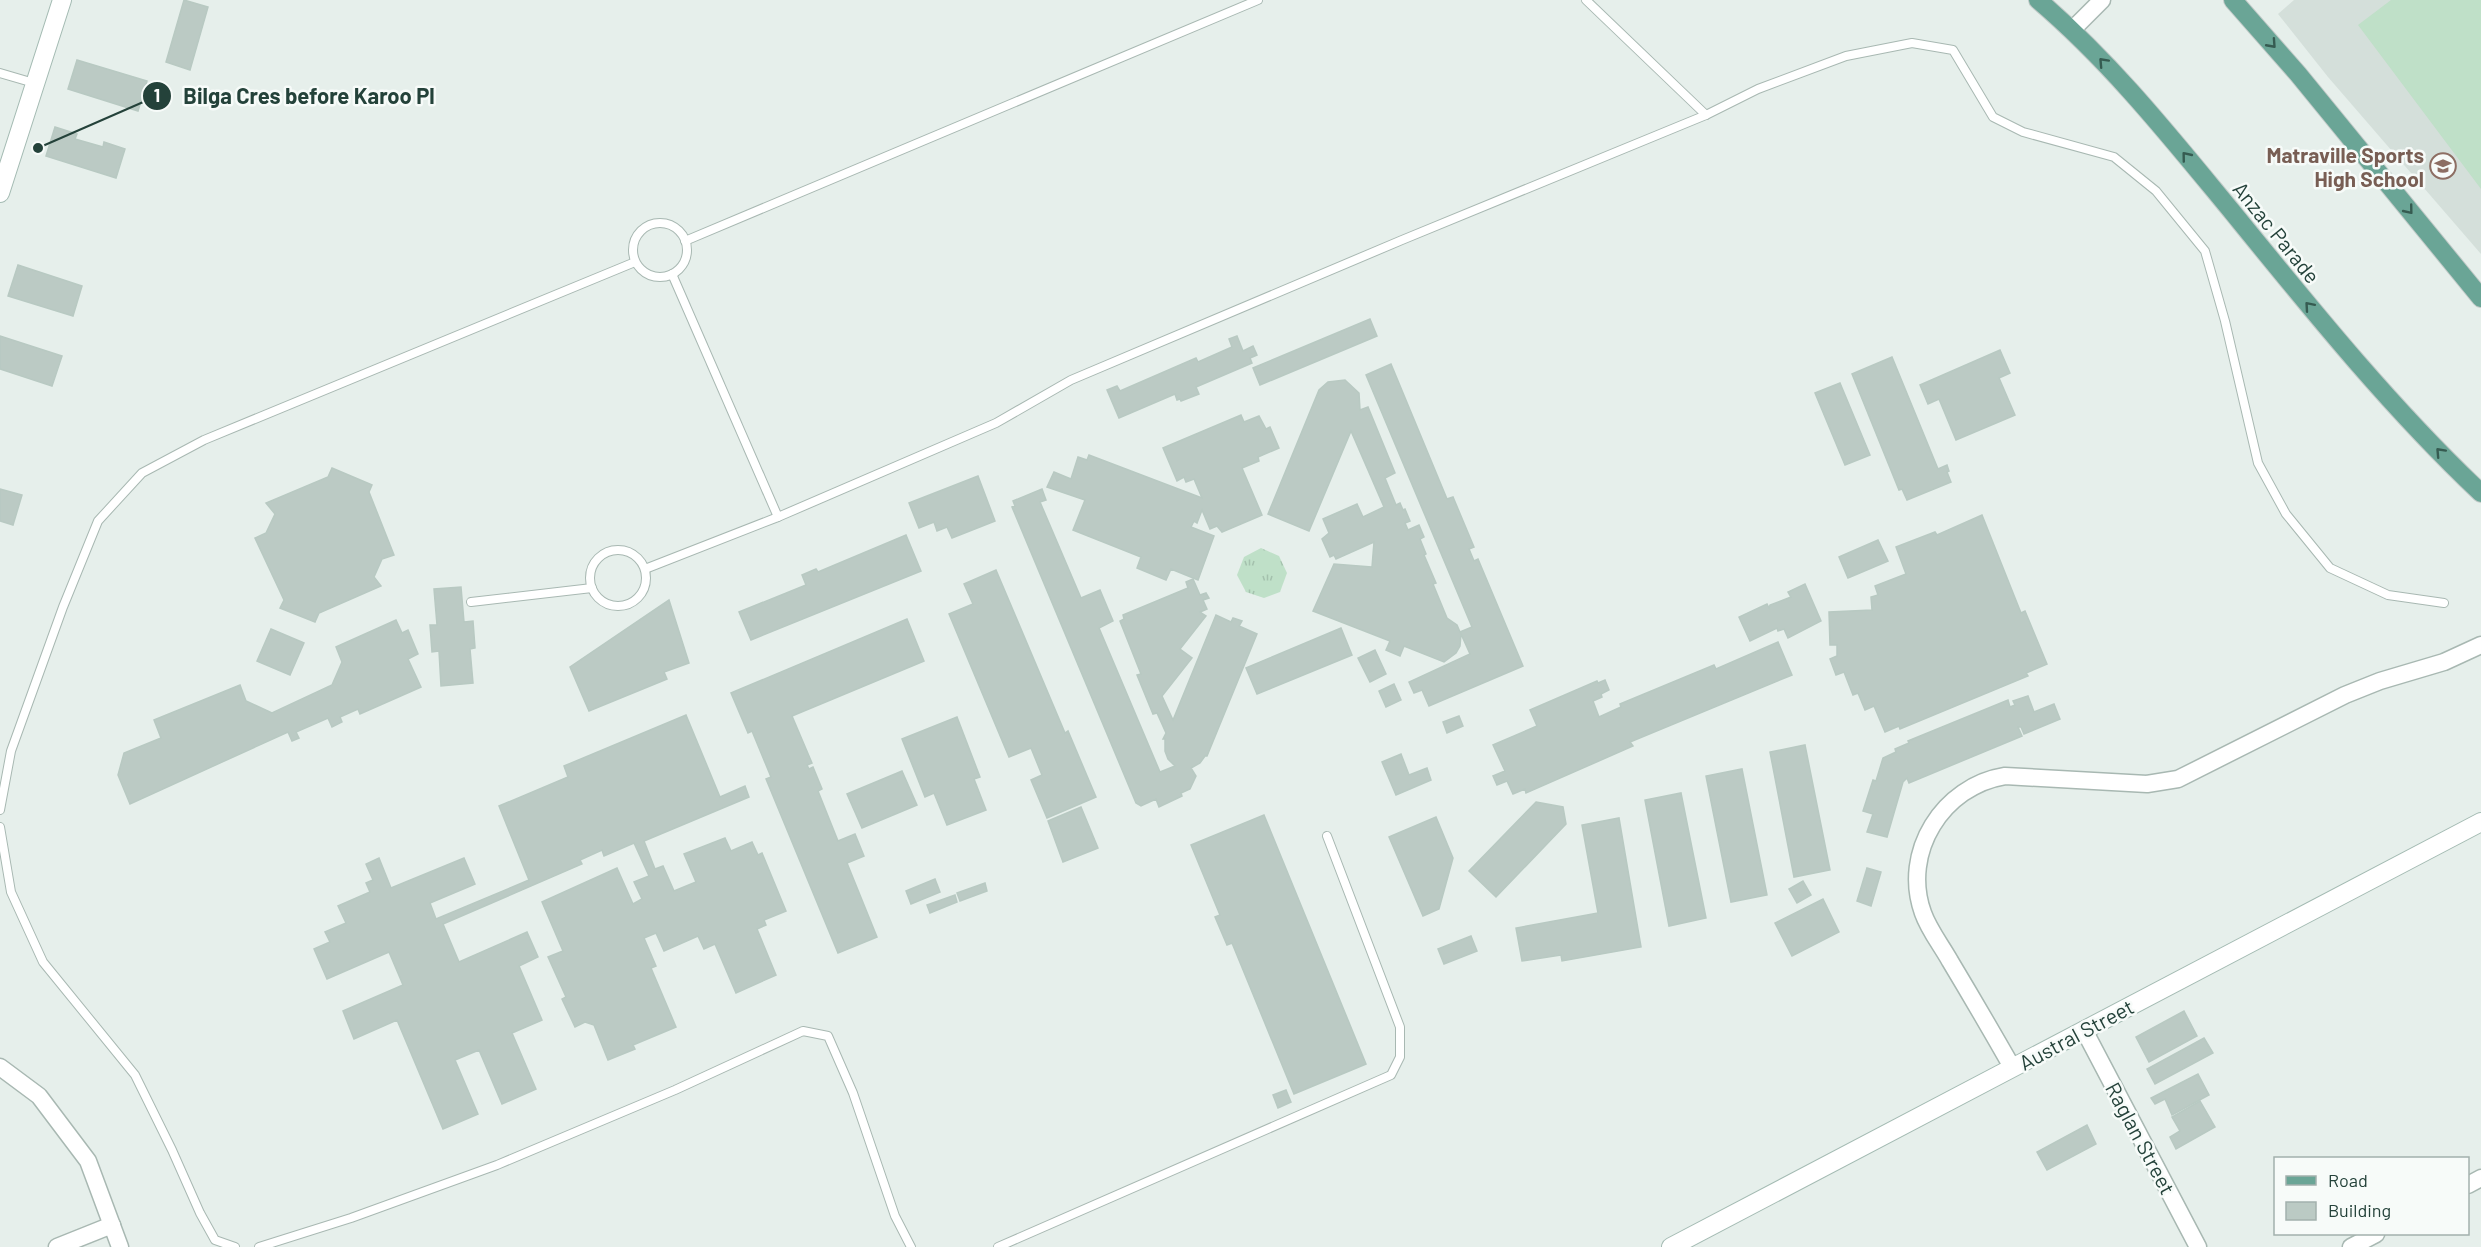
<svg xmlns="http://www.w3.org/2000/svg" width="2481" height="1247" viewBox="0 0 2481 1247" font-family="Barlow,sans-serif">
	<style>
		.built { fill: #d4dfda }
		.grass { fill: url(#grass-tufts) }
		.garden { fill: #bfe0c8 }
		.building { fill: #bbcac4; stroke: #b8c9c2; stroke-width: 1.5 }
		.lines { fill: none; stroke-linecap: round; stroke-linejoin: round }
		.lane-casing { stroke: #a8b8b2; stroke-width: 10 }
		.street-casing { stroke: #a8b8b2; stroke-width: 19 }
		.secondary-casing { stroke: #a4bbb3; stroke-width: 20 }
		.primary-casing { stroke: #c2cac8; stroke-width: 20 }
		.lane { stroke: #fff; stroke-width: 8 }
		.street { stroke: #fff; stroke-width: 16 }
		.secondary { stroke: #fff; stroke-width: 18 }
		.primary { stroke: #6aa596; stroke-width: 18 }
		.oneway { stroke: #365b51 }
		.labels { text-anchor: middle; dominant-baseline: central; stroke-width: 5; stroke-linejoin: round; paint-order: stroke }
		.education-label { font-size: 21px; font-weight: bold; fill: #785e54; stroke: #f7fbf9; text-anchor: end }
		.street-label { font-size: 21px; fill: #24423a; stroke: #f7fbf9 }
		.leader { fill: none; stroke: #24423a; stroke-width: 2 }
		.callout-dot { fill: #24423a; stroke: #f7fbf9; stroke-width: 2 }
		.mark-label { font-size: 18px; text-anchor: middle; font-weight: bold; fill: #fff }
		.callout-label { font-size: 22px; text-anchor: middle; font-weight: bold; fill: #24423a; stroke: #f7fbf9; stroke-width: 5; stroke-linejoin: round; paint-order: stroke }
	</style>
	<defs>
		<pattern id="grass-tufts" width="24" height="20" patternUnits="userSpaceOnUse" patternTransform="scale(1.5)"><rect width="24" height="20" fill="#bfe0c8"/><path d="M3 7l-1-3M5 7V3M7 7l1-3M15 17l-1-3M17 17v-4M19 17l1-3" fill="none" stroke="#a4c1ad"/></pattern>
	</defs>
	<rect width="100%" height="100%" fill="#e6efeb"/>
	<polygon class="built" points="2294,0 2481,0 2481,254 2328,77 2278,14"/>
	<polygon class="grass" points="1261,548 1279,556 1287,573 1280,592 1264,598 1246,592 1237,575 1244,557"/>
	<polygon class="garden" points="2391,0 2481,0 2481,189 2358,25"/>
	<g class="building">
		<polygon points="184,0 208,7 190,70 166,62"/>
		<polygon points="77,60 147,81 138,111 68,89"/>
		<polygon points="55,127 77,134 75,139 103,147 104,142 125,149 116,178 46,156"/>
		<polygon points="18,265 82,286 73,316 8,296"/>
		<polygon points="1370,319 1377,336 1260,385 1253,368"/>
		<polygon points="0,336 62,356 52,386 0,369"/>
		<polygon points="1237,336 1243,351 1253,346 1257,355 1250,358 1252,363 1196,387 1199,394 1181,401 1180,399 1177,400 1175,394 1119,418 1107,390 1117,386 1120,391 1196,358 1198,362 1232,347 1229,339"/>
		<polygon points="2000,350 2010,373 1999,378 2015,415 1956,440 1939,399 1928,404 1920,385"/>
		<polygon points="1892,357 1938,469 1947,465 1949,471 1947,472 1951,482 1907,500 1902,489 1899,490 1852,374"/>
		<polygon points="1391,364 1447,499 1453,497 1474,547 1469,549 1474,561 1478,559 1523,666 1429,706 1422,690 1414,693 1409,682 1470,654 1461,634 1460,646 1456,653 1444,662 1404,646 1400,656 1386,650 1390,641 1313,611 1334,564 1372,567 1374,542 1336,559 1334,555 1330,557 1322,539 1329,533 1323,519 1357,504 1363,517 1384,507 1351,431 1309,531 1268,514 1319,390 1328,382 1345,380 1359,393 1360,410 1368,407 1395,473 1385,478 1396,505 1400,503 1403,510 1405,509 1410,521 1405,523 1408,530 1419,525 1424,537 1420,539 1426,554 1424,555 1436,583 1433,584 1447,618 1457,625 1460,632 1472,627 1366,375"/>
		<polygon points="1840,383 1870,455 1845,465 1815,393"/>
		<polygon points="1241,415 1244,422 1259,416 1266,429 1270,427 1279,448 1258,457 1259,461 1242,468 1262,515 1222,532 1217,526 1210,529 1202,510 1197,523 1194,521 1191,527 1214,536 1198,580 1171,569 1166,580 1137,568 1141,557 1073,530 1085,500 1047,487 1054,472 1071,479 1078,457 1087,460 1089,455 1202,498 1194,479 1186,482 1184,477 1177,481 1163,448"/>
		<polygon points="332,468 372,485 369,492 394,555 382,559 374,577 381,586 319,613 315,622 280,608 284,600 255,538 266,533 275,514 266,503 328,477"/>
		<polygon points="978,476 995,521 952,538 947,527 937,531 934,522 919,528 909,503"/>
		<polygon points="0,489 22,495 13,525 0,521"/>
		<polygon points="1042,489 1046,500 1040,502 1081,598 1100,590 1113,621 1099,628 1160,772 1175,766 1168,759 1165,751 1165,739 1163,739 1166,733 1157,713 1153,714 1137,675 1141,674 1120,621 1124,619 1123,615 1188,588 1186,582 1193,579 1200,595 1206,593 1209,598 1203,600 1207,609 1200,612 1206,616 1180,649 1192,658 1162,696 1173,720 1216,615 1231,622 1233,618 1242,621 1239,626 1257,634 1207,756 1205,756 1200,763 1191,768 1196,776 1190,789 1181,793 1182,796 1159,807 1156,799 1141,806 1136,803 1012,507 1015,506 1013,501"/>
		<polygon points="1982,515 2021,613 2025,611 2047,664 2026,673 2028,676 1900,729 1899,726 1885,732 1874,706 1865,710 1858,693 1853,695 1844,672 1836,675 1830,659 1837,656 1837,645 1830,645 1829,612 1872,610 1871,597 1878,595 1875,586 1906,574 1896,547 1935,532 1937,535"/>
		<polygon points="906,535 921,571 751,640 739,612 806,585 802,575 816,569 818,572"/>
		<polygon points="1878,540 1888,561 1848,578 1839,557"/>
		<polygon points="996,570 1065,733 1068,731 1096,797 1047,818 1031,780 1042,775 1031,748 1009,757 949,614 973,604 964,584"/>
		<polygon points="1805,584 1821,621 1788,638 1784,629 1778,631 1777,628 1750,641 1739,617 1767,604 1769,608 1770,605 1791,597 1788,592"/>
		<polygon points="461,587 464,622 473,621 475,648 470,649 473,683 441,686 439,651 432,652 430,625 437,625 434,589"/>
		<polygon points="669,600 689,663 664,672 667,679 589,711 570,667"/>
		<polygon points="907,619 924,661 792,716 812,763 807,765 809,769 813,767 822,789 818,791 838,841 855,834 864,856 847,863 877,937 838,953 766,779 771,777 752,731 748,733 731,693"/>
		<polygon points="396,620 402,633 408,630 418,654 408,659 421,687 360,714 358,709 340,717 342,722 332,727 328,718 296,732 299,738 292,741 288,732 130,804 118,775 124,753 161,738 154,720 240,685 246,701 272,713 332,685 342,662 336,647"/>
		<polygon points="1341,628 1352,655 1257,694 1246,668"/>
		<polygon points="271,629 304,643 290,675 257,661"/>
		<polygon points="1778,642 1792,675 1630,742 1633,746 1526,793 1525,789 1513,794 1507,781 1497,785 1493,776 1505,771 1493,745 1537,726 1530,710 1597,681 1598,683 1605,680 1609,690 1601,694 1602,697 1593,701 1599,717 1621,707 1620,704 1714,665 1716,669"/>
		<polygon points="1375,650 1386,674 1370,682 1358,658"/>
		<polygon points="1394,684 1401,700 1386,707 1379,691"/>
		<polygon points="2028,696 2034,712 2054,704 2060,719 2024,734 2021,727 2018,727 2022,736 1909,783 1907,778 1903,782 1887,837 1867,832 1873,814 1863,811 1873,780 1876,781 1883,758 1896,752 1895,749 1909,743 1908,741 2008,700 2010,707 2015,705 2013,701"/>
		<polygon points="686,715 720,797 745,786 749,797 644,841 655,869 663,866 674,891 696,882 684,854 725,838 731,851 752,842 758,855 762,853 786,911 764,920 766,925 757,929 776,975 736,993 715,944 704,949 698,936 664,951 656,933 644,938 656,966 651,968 676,1027 633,1045 635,1049 608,1060 594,1025 585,1022 575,1027 562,999 566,997 548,957 563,951 542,902 617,868 633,904 642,899 634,882 649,876 634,843 604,856 602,850 580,860 582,864 443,924 459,962 527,932 538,957 519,966 542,1020 512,1033 536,1089 502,1104 479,1050 455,1060 478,1114 443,1129 397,1020 354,1039 343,1011 403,985 389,952 327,979 314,949 330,942 325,932 346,923 338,906 370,892 366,883 373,880 366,864 379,858 391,888 464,858 475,884 430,903 436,919 529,880 499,806 568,777 564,766"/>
		<polygon points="1459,716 1463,726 1447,733 1443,722"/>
		<polygon points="957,717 980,777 974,779 986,810 947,825 934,793 925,797 902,739"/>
		<polygon points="1805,745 1830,870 1794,877 1770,752"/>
		<polygon points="1401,754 1409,775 1427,768 1431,780 1396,795 1382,762"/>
		<polygon points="1742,769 1767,895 1731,902 1706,776"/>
		<polygon points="902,771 917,805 862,828 847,794"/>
		<polygon points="1681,793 1706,918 1669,926 1645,800"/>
		<polygon points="1536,802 1563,807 1566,824 1496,897 1469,871"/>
		<polygon points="1081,807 1098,848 1063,862 1048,821"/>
		<polygon points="1264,815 1366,1064 1294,1094 1232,943 1227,945 1215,917 1220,915 1191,845"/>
		<polygon points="1436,817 1453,858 1439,909 1423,916 1389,837"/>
		<polygon points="1619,818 1641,947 1562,961 1561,955 1522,961 1516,928 1598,913 1582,825"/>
		<polygon points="1867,868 1881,872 1871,906 1857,901"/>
		<polygon points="935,879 940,892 911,904 906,891"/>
		<polygon points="1803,881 1811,895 1797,903 1789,889"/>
		<polygon points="985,883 987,891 960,901 957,893"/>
		<polygon points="955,895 957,902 930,913 927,905"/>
		<polygon points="1823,899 1839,932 1792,956 1775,923"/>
		<polygon points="1471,936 1477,951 1444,964 1438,949"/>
		<polygon points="2184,1011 2197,1036 2149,1062 2136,1037"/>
		<polygon points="2204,1038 2213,1053 2155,1084 2147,1069"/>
		<polygon points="2198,1074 2209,1095 2172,1115 2165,1099 2155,1104 2151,1098"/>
		<polygon points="1286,1090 1291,1102 1278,1108 1273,1095"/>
		<polygon points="2200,1101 2215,1127 2176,1149 2170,1137 2180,1131 2172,1117"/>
		<polygon points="2087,1125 2096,1144 2047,1170 2037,1152"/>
	</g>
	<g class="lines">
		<g class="lane-casing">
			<g id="lane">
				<polyline points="1586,0 1706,115"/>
				<polyline points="0,73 34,83"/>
				<circle cx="660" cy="250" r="27"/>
				<polyline points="685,241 1258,0"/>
				<polyline points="672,274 778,517"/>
				<circle cx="618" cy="578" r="28"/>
				<polyline points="645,569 778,517 996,423 1071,380 1402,240 1706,115 1758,89 1846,56 1912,43 1953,50 1993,117 2023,132 2114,157 2156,191 2205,251 2225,321 2258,463 2286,514 2330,568 2388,595 2444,603"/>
				<polyline points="471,602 592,588"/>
				<polyline points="0,810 11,751 63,607 98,521 142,473 204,440 635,262"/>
				<polyline points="0,827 11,892 43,962 135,1075 172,1150 200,1213 215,1240 235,1247"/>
				<polyline points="259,1247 351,1218 497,1165 675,1090 803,1031 828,1036 853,1093 895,1216 911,1247"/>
				<polyline points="998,1247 1391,1075 1400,1057 1400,1027 1327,836"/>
			</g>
		</g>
		<g class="street-casing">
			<g id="street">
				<polyline points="2073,29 2102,0"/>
				<polyline points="2084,1030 2198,1247"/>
				<polyline points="0,1067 39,1096 88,1161 120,1247"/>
				<path d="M 2012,1067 C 1992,1032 1971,996 1950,961 C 1941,945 1929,930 1923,913 C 1901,852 1943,786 2005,776 L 2147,784 L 2178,779 L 2345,695 L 2380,681 L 2444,662 L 2481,645"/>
				<polyline points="2468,1185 2481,1178"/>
				<polyline points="57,1247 112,1225"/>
				<polyline points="2351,1247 2376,1234"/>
			</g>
		</g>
		<g class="secondary-casing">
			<g id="secondary">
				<polyline points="0,193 62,0"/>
				<polyline points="1671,1247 2481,822"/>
			</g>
		</g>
		<g class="primary-casing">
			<g id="primary">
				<path d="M 2038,0 C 2112,63 2172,139 2234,214 C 2312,310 2391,408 2481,493"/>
				<polyline points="2233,0 2298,74 2481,298"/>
			</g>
		</g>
		<use href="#lane" class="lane"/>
		<use href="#street" class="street"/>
		<use href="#secondary" class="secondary"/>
		<use href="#primary" class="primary"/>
	</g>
	<defs><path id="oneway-chevron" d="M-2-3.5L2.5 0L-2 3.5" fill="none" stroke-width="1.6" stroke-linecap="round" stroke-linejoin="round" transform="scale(1.5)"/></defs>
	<g class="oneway">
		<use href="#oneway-chevron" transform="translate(2272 44) rotate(48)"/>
		<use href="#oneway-chevron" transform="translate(2103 62) rotate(-133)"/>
		<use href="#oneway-chevron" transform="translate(2186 156) rotate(-129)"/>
		<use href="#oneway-chevron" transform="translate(2409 210) rotate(51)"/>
		<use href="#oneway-chevron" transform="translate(2309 306) rotate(-131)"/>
		<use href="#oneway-chevron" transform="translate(2440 452) rotate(-133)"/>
	</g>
	<defs>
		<g id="school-ring" transform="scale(1.35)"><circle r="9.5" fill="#f7fbf9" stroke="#8d6e63" stroke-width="1.5"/><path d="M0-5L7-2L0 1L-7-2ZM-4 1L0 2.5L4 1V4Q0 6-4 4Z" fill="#8d6e63"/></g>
	</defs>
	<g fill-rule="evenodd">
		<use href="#school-ring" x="2443" y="166"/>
	</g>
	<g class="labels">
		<g class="education-label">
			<text x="2424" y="154">Matraville Sports<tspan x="2424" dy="24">High School</tspan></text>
		</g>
		<g class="street-label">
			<text transform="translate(2277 232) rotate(51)">Anzac Parade</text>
			<text transform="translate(2076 1034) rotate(-28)">Austral Street</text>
			<text transform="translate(2141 1138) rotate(62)">Raglan Street</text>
		</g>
	</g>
	<path class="leader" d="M38 148L157 96"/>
	<g class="callout-dot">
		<circle cx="38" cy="148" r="6"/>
		<circle cx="157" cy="96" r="15"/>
	</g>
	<g class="mark-label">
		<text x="157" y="102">1</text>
	</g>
	<g class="callout-label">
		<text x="309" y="104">Bilga Cres before Karoo Pl</text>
	</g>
	<rect x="2274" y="1157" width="195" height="78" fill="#f7fbf9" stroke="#a3b1ad" stroke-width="1.5"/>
	<rect x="2286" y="1176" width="30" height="9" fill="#6aa596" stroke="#a3b1ad" stroke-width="1.5"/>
	<text x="2328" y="1187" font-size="18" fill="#24423a">Road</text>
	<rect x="2286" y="1202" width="30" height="18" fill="#bbcac4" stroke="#a3b1ad" stroke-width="1.5"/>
	<text x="2328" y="1217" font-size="18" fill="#24423a">Building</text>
</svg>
